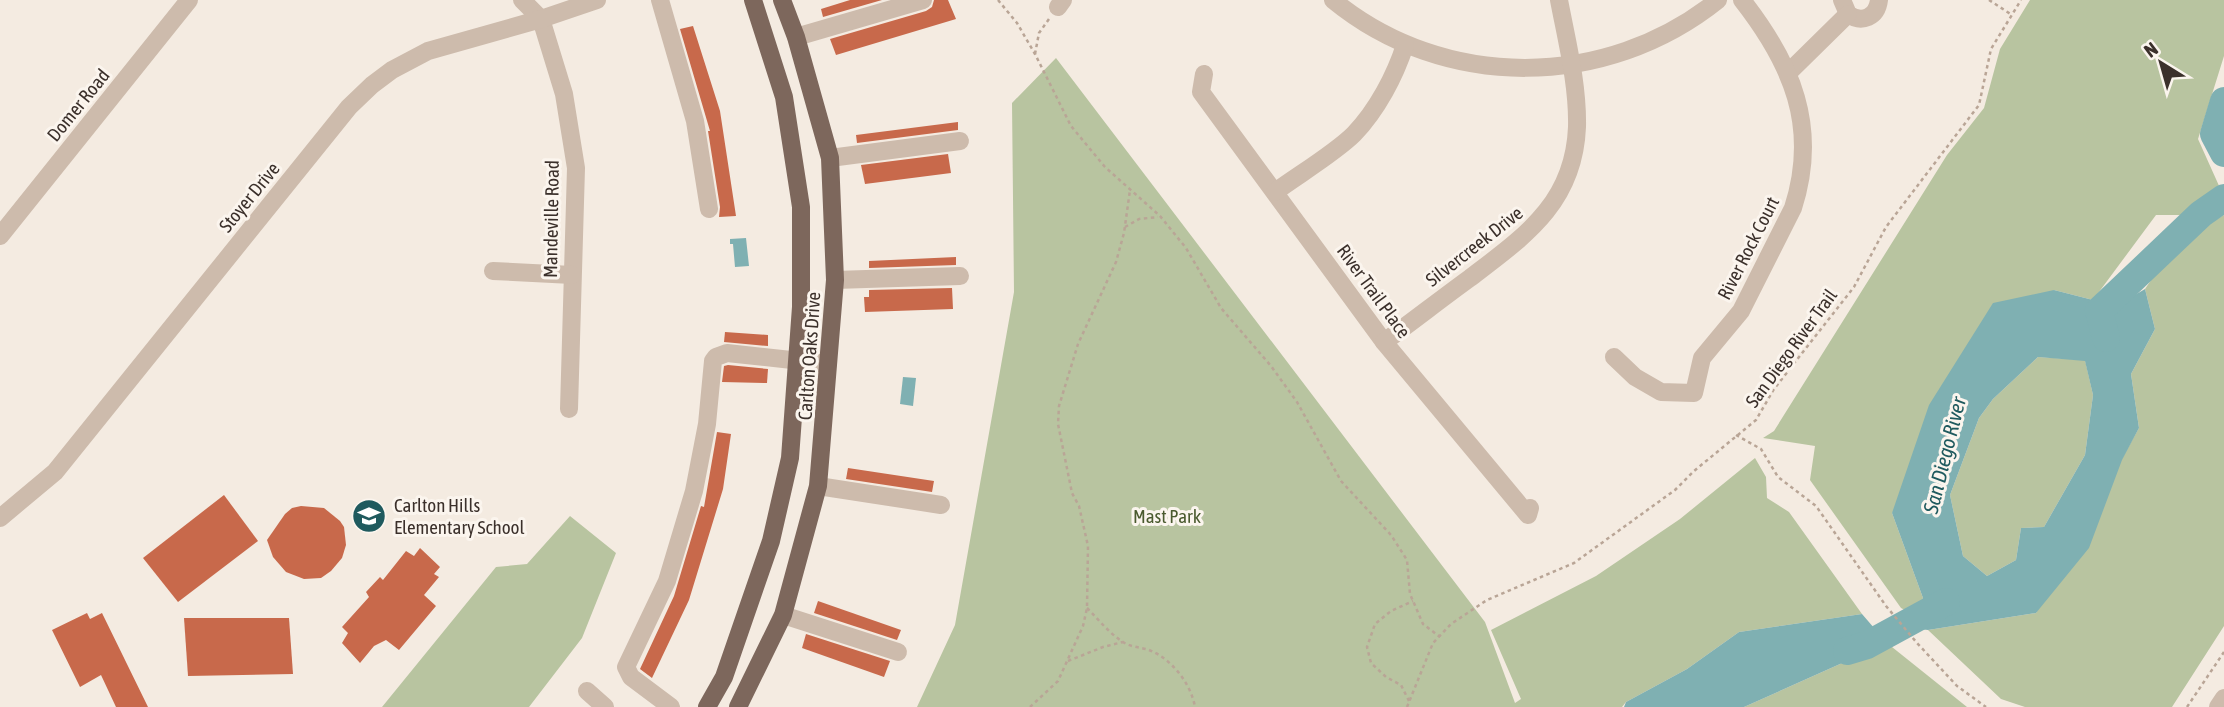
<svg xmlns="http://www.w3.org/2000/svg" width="2224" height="707" viewBox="0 0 2224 707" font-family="'Asap Condensed',sans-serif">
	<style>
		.green { fill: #b8c4a0 }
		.water { fill: #7fb0b2; fill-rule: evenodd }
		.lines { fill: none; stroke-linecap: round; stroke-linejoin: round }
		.river { stroke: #7fb0b2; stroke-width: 28 }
		.building { fill: #c8694b }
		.path { stroke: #b9a596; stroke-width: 2.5; stroke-dasharray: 3.5 3.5; stroke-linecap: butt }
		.minor { stroke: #cdbbac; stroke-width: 18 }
		.major { stroke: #7d675c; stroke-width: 18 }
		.labels { text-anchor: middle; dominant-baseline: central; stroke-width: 6; stroke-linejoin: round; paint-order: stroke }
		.street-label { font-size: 19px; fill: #3b302b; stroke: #fbf5ee }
		.poi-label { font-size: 19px; fill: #3b302b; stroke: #fbf5ee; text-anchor: start }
		.park-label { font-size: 19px; fill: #4a5a2e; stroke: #fbf5ee }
		.water-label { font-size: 21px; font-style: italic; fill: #1f5a5e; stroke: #fbf5ee }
	</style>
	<rect width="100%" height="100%" fill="#f4ebe1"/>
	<g class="green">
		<polygon points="2030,0 2224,0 2224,56 2198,139 2220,188 2196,215 2156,215 2093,300 2054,290 1892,513 1923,598 1914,615 1901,608 1810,480 1815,446 1763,438 1774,431 1947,155 1984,108 2000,49"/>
		<polygon points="1056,58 1485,622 1515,703 1521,699 1491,630 1596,576 1680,519 1755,458 1766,477 1767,498 1789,512 1862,614 1739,632 1687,669 1626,702 1622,707 917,707 955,625 1014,292 1012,103"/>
		<polygon points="2224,215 2224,626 2172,707 2025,707 2001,699 1928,630 2036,613 2139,428 2131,374 2155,329 2145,289 2177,242"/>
		<polygon points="2038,357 2085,360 2093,395 2085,455 2044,527 2021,528 2016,560 1987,576 1963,556 1950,495 1979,418 1993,399"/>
		<polygon points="570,516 616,553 582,638 529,707 382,707 496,567 527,564"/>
		<polygon points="1887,643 1967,707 1744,707"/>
	</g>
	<g class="water">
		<polygon points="746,238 749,266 735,267 733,244 730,244 730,239"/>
		<path d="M 2145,289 L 2155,329 L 2131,374 L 2139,428 L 2122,460 L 2089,548 L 2036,613 L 1928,630 L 1911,628 L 1914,615 L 1923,598 L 1892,513 L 1929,405 L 1993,303 L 2054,290 L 2093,300 L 2113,308 ZM 2038,357 L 2085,361 L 2093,395 L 2085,455 L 2044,527 L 2021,528 L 2016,560 L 1987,576 L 1963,556 L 1950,495 L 1979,418 L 1993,399 Z"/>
		<polygon points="903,377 916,378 913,406 900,404"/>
		<polygon points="1862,614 1887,643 1744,707 1624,707 1626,702 1687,669 1739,632"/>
	</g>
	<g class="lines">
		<g class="river">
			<polyline points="2224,101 2214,134 2224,153"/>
			<polyline points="2106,338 2099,311 2201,214 2224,198"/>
			<polyline points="1847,651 1867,645 1946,602"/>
		</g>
	</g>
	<g class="building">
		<polygon points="850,0 882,0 823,17 821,9"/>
		<polygon points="934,0 948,0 956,19 836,55 830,39 926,11 932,7"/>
		<polygon points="693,26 720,111 736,216 719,217 720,207 708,131 710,131 680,29"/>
		<polygon points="958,122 958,130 857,143 856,135"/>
		<polygon points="948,154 951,173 865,184 861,165"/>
		<polygon points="956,257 956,265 869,268 869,261"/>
		<polygon points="952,288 953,309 865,312 864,297 869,297 869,290"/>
		<polygon points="725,332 768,335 768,346 724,342"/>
		<polygon points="728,365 768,369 767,383 722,382 724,366"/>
		<polygon points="717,432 731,434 723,489 689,600 652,678 640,669 674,596 701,506 704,507"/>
		<polygon points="848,468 934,481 932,492 846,479"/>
		<polygon points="224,495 258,541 178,602 143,558"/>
		<polygon points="301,506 324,508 340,521 344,527 346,545 342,558 331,571 321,578 304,579 286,572 273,557 267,540 285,514 292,508"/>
		<polygon points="420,548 440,567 434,574 439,577 424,595 436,606 399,650 386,640 374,646 360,663 342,643 348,633 342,627 369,597 366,592 380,577 383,580 406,551 414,556"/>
		<polygon points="818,601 901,630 897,640 814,613"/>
		<polygon points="87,613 90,619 102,613 148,707 116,707 101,675 80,687 52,630"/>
		<polygon points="184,618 289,618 293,674 188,676"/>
		<polygon points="806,634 890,661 884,677 802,648"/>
	</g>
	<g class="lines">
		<g class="path">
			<polyline points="998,0 1017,23 1035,54 1071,126 1105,167 1160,216 1186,248 1221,308 1271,366 1297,402 1341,481 1391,535 1407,560 1410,594 1423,624 1440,637"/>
			<polyline points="1989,0 2012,15"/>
			<polyline points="1035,54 1039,33 1049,19"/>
			<polyline points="1125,227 1139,219 1158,217"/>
			<polyline points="1736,435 1761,449 1778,477 1816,506 1886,606 1917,643 1957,686 1986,707"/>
			<path d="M 1087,608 C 1099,620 1109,633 1123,642 C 1130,647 1140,647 1149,650 C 1172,659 1191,684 1195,707"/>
			<polyline points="1068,661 1103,647 1123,642"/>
			<polyline points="1409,701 1401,685 1386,677 1371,663 1367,647 1375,624 1391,611 1413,601"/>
			<polyline points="1030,707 1058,681 1083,626 1087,608 1088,546 1079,506 1072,493 1058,424 1059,406 1078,344 1116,262 1124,233 1130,190"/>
			<polyline points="1407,707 1433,643 1451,624 1487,600 1574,563 1675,490 1694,471 1756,420 1774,389 1854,287 1886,227 1979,105 1991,49 2021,0"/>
			<polyline points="2187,707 2224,652"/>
		</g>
		<g class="minor">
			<polyline points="522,0 541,19 564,94 576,168 569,409"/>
			<polyline points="660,0 695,121 709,209"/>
			<path d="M 1333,0 C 1444,91 1606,90 1718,0"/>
			<path d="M 1842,0 L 1848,14 C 1862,24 1877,17 1879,0"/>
			<polyline points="1058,7 1063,0"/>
			<polyline points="796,37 923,0"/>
			<polyline points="1788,73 1848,14"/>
			<polyline points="1204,74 1201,92 1384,342 1528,515 1530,508"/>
			<polyline points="830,158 960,141"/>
			<path d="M 1275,192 C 1298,175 1335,153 1354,134 C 1377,110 1395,76 1405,45"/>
			<polyline points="0,236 189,0"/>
			<polyline points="493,271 572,275"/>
			<polyline points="835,280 960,276"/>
			<path d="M 1384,342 C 1413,321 1441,299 1470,278 C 1525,236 1574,203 1577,127 C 1578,85 1567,42 1559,0"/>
			<path d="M 1614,357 L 1635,377 L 1661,392 L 1694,393 L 1702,358 L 1741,311 L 1793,208 C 1819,127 1792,64 1742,0"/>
			<polyline points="818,486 941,505"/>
			<polyline points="0,518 55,472 349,107 372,85 392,70 428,51 541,19 597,0"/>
			<polyline points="783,615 898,652"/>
			<polyline points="587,691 605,707"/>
			<polyline points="671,707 631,677 626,667 667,581 694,491 707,424 713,361 716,357 727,353 828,364"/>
			<polyline points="2218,707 2224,698"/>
		</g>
		<g class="major">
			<polyline points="707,707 724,677 771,541 790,458 801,307 801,207 784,97 753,0"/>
			<polyline points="738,707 783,615 818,486 835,280 830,158 796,37 782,0"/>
		</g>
	</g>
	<defs>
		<g id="school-disc" transform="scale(1.75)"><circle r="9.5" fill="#1f5a5e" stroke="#fbf5ee"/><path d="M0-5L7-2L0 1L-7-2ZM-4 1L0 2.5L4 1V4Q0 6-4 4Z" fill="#fff"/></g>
	</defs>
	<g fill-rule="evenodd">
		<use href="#school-disc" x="369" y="516"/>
	</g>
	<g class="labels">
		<g class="street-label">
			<text transform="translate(78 105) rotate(-51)">Domer Road</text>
			<text transform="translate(249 197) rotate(-51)">Stoyer Drive</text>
			<text transform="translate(551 219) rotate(-89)">Mandeville Road</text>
			<text transform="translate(1474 246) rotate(-38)">Silvercreek Drive</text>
			<text transform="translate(1748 248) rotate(-63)">River Rock Court</text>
			<text transform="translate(1374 291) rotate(54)">River Trail Place</text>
			<text transform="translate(1791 348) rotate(-54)">San Diego River Trail</text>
			<text transform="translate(809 356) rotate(-86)">Carlton Oaks Drive</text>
		</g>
		<g class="poi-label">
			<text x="394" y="505">Carlton Hills<tspan x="394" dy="22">Elementary School</tspan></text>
		</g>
		<g class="park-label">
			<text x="1167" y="516">Mast Park</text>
		</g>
		<g class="water-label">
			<text transform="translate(1944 455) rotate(-76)">San Diego River</text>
		</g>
	</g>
	<g transform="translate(2161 63) rotate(323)" stroke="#fbf5ee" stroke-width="5" paint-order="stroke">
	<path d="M0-5L12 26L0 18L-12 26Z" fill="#3b302b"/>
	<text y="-10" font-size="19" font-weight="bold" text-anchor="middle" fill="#3b302b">N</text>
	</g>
</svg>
